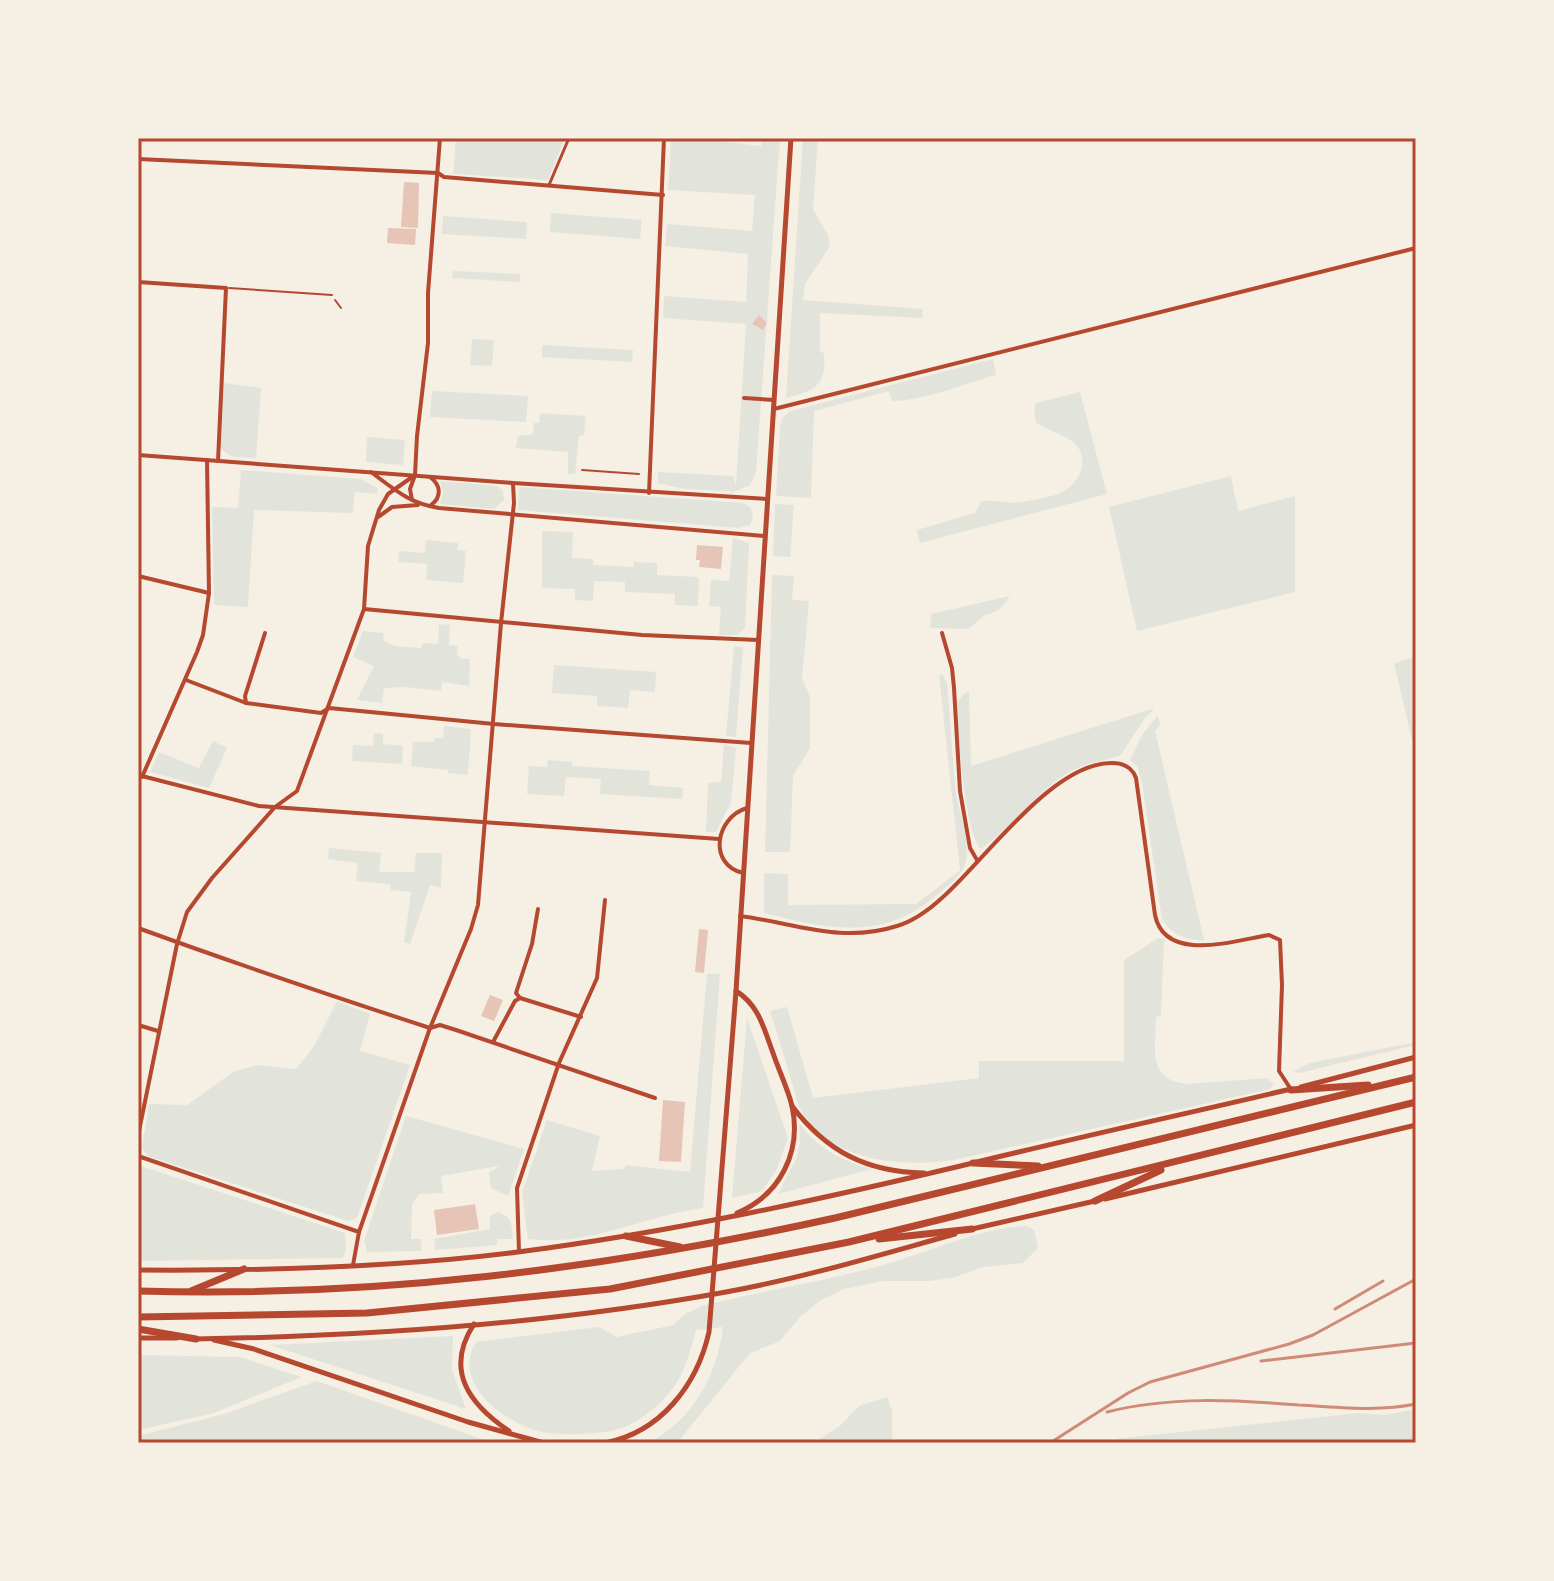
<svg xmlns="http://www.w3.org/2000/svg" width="1554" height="1581" viewBox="0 0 1554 1581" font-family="Rubik,sans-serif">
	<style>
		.green { fill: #e2e4dc }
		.building { fill: #e6c5b7 }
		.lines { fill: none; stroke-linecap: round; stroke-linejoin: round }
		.path { stroke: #b5482f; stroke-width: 2 }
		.service { stroke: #b5482f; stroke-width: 2 }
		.pedestrian { stroke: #b5482f; stroke-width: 3 }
		.minor { stroke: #b5482f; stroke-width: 4 }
		.tertiary { stroke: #b5482f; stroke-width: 5 }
		.trunk { stroke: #b5482f; stroke-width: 7 }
		.rail { stroke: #cf8b77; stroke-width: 3 }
		.neatline { fill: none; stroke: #b5482f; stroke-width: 3 }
	</style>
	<rect width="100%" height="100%" fill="#f6efe4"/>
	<g class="green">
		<polygon points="456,138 534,141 535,138 565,138 548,180 453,174"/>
		<polygon points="671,138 695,138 761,146 762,138 780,138 756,472 750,485 731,493 731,491 685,489 658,483 658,472 733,476 736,486 746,324 663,318 664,296 746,302 748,254 665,246 667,224 752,231 755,195 668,190"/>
		<path d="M 803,138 L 818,138 L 813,209 L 828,235 L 830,246 L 805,284 L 803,300 L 923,309 L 922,318 L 820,313 L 820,350 L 824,354 C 827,386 814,391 786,398 Z"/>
		<polygon points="551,213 642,220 640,239 550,232"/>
		<polygon points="443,216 527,222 526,239 442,234"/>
		<polygon points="453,271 520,274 520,282 452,278"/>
		<polygon points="472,339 494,340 492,366 470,365"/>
		<polygon points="542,345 633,350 632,362 542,357"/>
		<path d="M 993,359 L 996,375 C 961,384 929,400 892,401 L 889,391 L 814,411 L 811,498 L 776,496 L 780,428 L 782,419 L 790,411 Z"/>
		<path d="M 224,383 L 261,388 L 256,458 C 239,457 226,460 218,442 Z"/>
		<polygon points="432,391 528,396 526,422 430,417"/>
		<path d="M 1080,392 L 1107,494 L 920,543 L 917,530 L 975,513 L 981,502 C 992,498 1009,505 1023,502 C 1033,500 1052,497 1060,493 C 1079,485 1092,459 1074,443 C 1069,437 1046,429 1036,423 L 1034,410 L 1036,403 Z"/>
		<polygon points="540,413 586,416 584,435 579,436 575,474 568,474 568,452 516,448 518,436 533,434 534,423 539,423"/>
		<polygon points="367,437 405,440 403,465 366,462"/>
		<polygon points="241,470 361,479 377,488 377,494 355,492 353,513 254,510 248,607 214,605 212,507 238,508"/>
		<polygon points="1231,476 1238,511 1295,496 1295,592 1137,631 1109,507"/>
		<polygon points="440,481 497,486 503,491 504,500 494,509 440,504 443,493"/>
		<polygon points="519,487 743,503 751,508 753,517 750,525 739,528 518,510"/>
		<polygon points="775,504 794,505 790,557 773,556"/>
		<polygon points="542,531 573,532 572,558 593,559 593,565 634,567 634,562 657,563 657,575 699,577 698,606 675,605 675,594 625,592 625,582 594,581 593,601 575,600 575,589 542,588"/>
		<polygon points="733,538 749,543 745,628 737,635 719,635 721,607 709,606 711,580 729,581"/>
		<polygon points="426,540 458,543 457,550 466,551 463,583 426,580 427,564 398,562 399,551 425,553"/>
		<polygon points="772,575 794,576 792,600 809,601 802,679 810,696 810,748 793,776 790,852 765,852"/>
		<polygon points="1010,596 998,611 985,615 968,629 930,628 931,614"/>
		<polygon points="439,624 450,625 449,645 458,646 457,655 462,659 470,659 469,686 442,682 441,691 405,687 384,688 382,703 357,700 374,666 353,657 363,631 384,633 383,640 395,646 421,648 423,643 438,644"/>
		<polygon points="734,646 743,647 736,737 726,736"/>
		<polygon points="1416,657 1416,739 1412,740 1394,663"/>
		<polygon points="554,665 656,672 655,692 630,690 628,708 597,706 597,696 552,693"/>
		<path d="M 939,675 L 943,675 L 947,683 C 950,717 952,751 955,786 C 957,810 972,839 965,864 C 961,877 947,886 937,895 C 882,942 828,929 764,913 L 764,873 L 788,874 L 788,905 L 916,904 L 960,870 Z"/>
		<path d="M 969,691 L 971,766 L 1155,708 L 1144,719 L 1121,755 C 1105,761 1089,762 1073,770 C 1037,790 1014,826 981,849 C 965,836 957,727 957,702 L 964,694 Z"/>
		<path d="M 1158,715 L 1160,725 L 1155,731 L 1204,940 C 1185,940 1173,935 1162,920 L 1142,782 L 1137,766 L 1130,760 L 1142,735 Z"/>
		<polygon points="444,726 471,729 468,775 448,773 448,770 411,766 413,742 434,742 434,738 443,738"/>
		<polygon points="374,733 383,734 383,744 403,746 402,764 352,761 353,745 373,746"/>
		<polygon points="213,741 227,748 209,788 150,772 159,752 199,768"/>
		<polygon points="724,744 736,748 731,802 716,832 706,832 708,783 721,782"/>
		<polygon points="548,760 572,762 572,766 650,771 649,785 683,788 682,799 600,794 601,779 566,777 564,796 527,794 529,766 547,767"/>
		<polygon points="329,848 381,853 379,872 414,872 416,853 442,853 441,888 430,885 410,944 404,942 411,892 391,890 390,884 356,881 358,863 328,859"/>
		<path d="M 1158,938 L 1164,939 L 1161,1016 L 1156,1017 C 1156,1049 1146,1080 1188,1084 L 1268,1078 L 1274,1085 L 1270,1089 L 954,1160 C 902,1167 833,1163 802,1112 C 796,1102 794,1088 790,1076 C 784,1055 777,1033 770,1011 L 787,1007 L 813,1098 L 979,1078 L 979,1061 L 1124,1061 L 1124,960 Z"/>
		<path d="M 707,974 L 720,974 L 703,1208 C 644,1216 589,1247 528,1239 L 522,1193 L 547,1120 L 600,1136 L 592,1171 L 625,1169 L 625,1165 L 690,1172 Z"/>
		<polygon points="337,1001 370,1014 360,1051 410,1065 357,1218 348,1221 148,1156 142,1148 149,1104 187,1105 233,1072 257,1065 296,1069 315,1045"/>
		<polygon points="747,1018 788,1138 776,1171 764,1188 759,1192 732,1198"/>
		<polygon points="1416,1042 1416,1045 1299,1073 1293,1072 1310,1063"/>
		<polygon points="406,1116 524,1149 508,1196 491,1188 489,1173 499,1166 441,1176 443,1193 419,1194 412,1204 411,1239 421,1239 422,1251 367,1252 364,1241"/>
		<path d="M 799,1123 C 819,1149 841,1161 872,1169 L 778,1194 L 797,1157 L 800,1143 Z"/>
		<polygon points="138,1165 345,1233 346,1249 343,1258 138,1261"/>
		<path d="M 498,1212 C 512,1216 512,1226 513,1239 L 497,1239 L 497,1245 L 435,1250 L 434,1239 L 490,1229 L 490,1216 Z"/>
		<path d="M 1027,1226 L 1034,1230 L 1038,1248 L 1023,1263 L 984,1267 L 952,1278 L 929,1281 L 883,1281 L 844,1289 L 821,1300 L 801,1316 L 780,1341 L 750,1353 L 677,1443 L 648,1443 C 693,1420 717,1376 723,1327 L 696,1330 C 692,1346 686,1367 677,1382 C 666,1400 646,1417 627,1426 C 608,1435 563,1436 542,1432 C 506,1424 450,1384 476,1342 L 599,1327 L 617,1337 L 673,1325 L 685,1314 L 702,1306 C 761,1291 821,1282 880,1266 C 929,1253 976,1228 1027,1226 Z"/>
		<polygon points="453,1336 452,1370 466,1409 270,1345"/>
		<polygon points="138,1355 240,1357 301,1377 214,1413 138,1430"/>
		<polygon points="317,1381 493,1443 138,1443 138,1436 224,1414"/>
		<polygon points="887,1397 892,1411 892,1443 803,1443 818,1440 840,1426 859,1406"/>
		<polygon points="1416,1409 1416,1441 1398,1443 1116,1443 1115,1439 1358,1413 1384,1415"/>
	</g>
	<g class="building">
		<polygon points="404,182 419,183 418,228 401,227"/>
		<polygon points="388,228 416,229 415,245 387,243"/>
		<polygon points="759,315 767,323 763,330 752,324"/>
		<polygon points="697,545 723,547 721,569 699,567 700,560 696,560"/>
		<polygon points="699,929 708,930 704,973 695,972"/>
		<polygon points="490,995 503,1000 494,1021 481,1016"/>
		<polygon points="663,1100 685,1102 681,1162 659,1161"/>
		<polygon points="475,1204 479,1229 437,1235 434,1210"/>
	</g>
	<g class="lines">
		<polyline class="path" points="335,300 341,308"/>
		<g class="service">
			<polyline points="229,288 332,295"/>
			<polyline points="582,470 639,474"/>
		</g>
		<polyline class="pedestrian" points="549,185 569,138"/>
		<g class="minor">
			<polyline points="138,159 438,173 444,177 663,195"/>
			<polyline points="138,282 226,288 218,461"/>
			<polyline points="744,398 774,400"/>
			<polyline points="774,409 1416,248"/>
			<polyline points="138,455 513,483 767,499"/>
			<path d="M 371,472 C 395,490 409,503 439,508 L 765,536"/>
			<path d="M 430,477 C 441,485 442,497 431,505"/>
			<polyline points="649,493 664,138"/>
			<polyline points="412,500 410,489 415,475 417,436 428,343 428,293 440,138"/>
			<polyline points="378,517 392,507 418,505"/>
			<polyline points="138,576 209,593 207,460"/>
			<polyline points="364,609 642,635 758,640"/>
			<polyline points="265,633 245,696 246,703 321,713 329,708 494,724 751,743"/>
			<polyline points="942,633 952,668 954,688 960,791 970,848 977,860"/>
			<polyline points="186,680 246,703"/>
			<polyline points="138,775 259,806 719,839"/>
			<polyline points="142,777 197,652 203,635 209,593"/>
			<path d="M 743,873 C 707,864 716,817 747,808"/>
			<path d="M 740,916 C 795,923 841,944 897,926 C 914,921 930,909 943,897 C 985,860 1053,762 1112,763 C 1124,763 1132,767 1136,778 L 1155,915 C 1165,964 1236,940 1269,935 L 1280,940 L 1282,985 L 1279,1071 L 1290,1088"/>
			<path d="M 138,928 C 234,963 332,996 430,1028 L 440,1025 L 456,1030 L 655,1098"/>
			<polyline points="520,998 516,993 532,944 538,909"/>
			<polyline points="138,1025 158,1031"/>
			<polyline points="493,1042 515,1001 520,998 581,1017"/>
			<polyline points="138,1136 177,944 187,912 212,878 275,807 297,791 364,609 368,546 379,510 388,494 415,475"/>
			<polyline points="138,1156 359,1232"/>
			<polyline points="519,1252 517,1188 559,1063 597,978 605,900"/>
			<polyline points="353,1265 359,1232 430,1028 471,929 478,905 501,623 514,503 513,483"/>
		</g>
		<g class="tertiary">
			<path d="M 736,991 C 759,1005 764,1029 773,1053 C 779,1071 788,1089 792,1106 C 802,1152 780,1195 737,1213"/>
			<polyline points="1301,1087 1416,1057"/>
			<path d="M 792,1106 C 826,1151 866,1172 924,1173"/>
			<polyline points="1105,1199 1416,1125"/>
			<polyline points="972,1229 1095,1201"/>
			<path d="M 138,1270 C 264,1271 392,1268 518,1252 C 672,1232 823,1199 973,1163 C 1079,1137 1185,1114 1291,1089"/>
			<path d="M 474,1324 C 444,1370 469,1404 509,1431"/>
			<polyline points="138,1338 177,1338"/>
			<path d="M 195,1339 C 372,1336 551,1324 726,1292 C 803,1278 879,1255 955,1234"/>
			<polyline points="214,1340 254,1349 468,1422 544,1443"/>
			<path d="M 605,1443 C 661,1432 697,1385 709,1332 L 736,991 L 791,138"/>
		</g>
		<g class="trunk">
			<polyline points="1291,1090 1368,1085"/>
			<polyline points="973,1163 1038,1166"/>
			<polyline points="1095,1201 1161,1170"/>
			<polyline points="626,1236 680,1247"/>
			<polyline points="879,1239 972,1229"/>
			<path d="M 138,1291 C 375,1298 603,1269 835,1218 L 1416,1077"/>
			<polyline points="191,1291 244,1269"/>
			<polyline points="138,1317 367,1313 610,1289 849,1242 1416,1102"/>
			<polyline points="138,1329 196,1339"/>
		</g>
		<g class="rail">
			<polyline points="1335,1309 1383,1281"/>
			<polyline points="1261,1361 1416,1343"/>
			<path d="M 1107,1412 C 1170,1396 1235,1400 1299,1405 C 1339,1407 1376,1412 1416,1404"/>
			<polyline points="1050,1443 1128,1393 1150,1382 1289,1344 1313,1335 1416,1279"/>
		</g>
	</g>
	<rect width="1554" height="1581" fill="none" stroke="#f6efe4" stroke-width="280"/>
	<rect x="140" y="140" width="1274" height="1301" class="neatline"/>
</svg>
